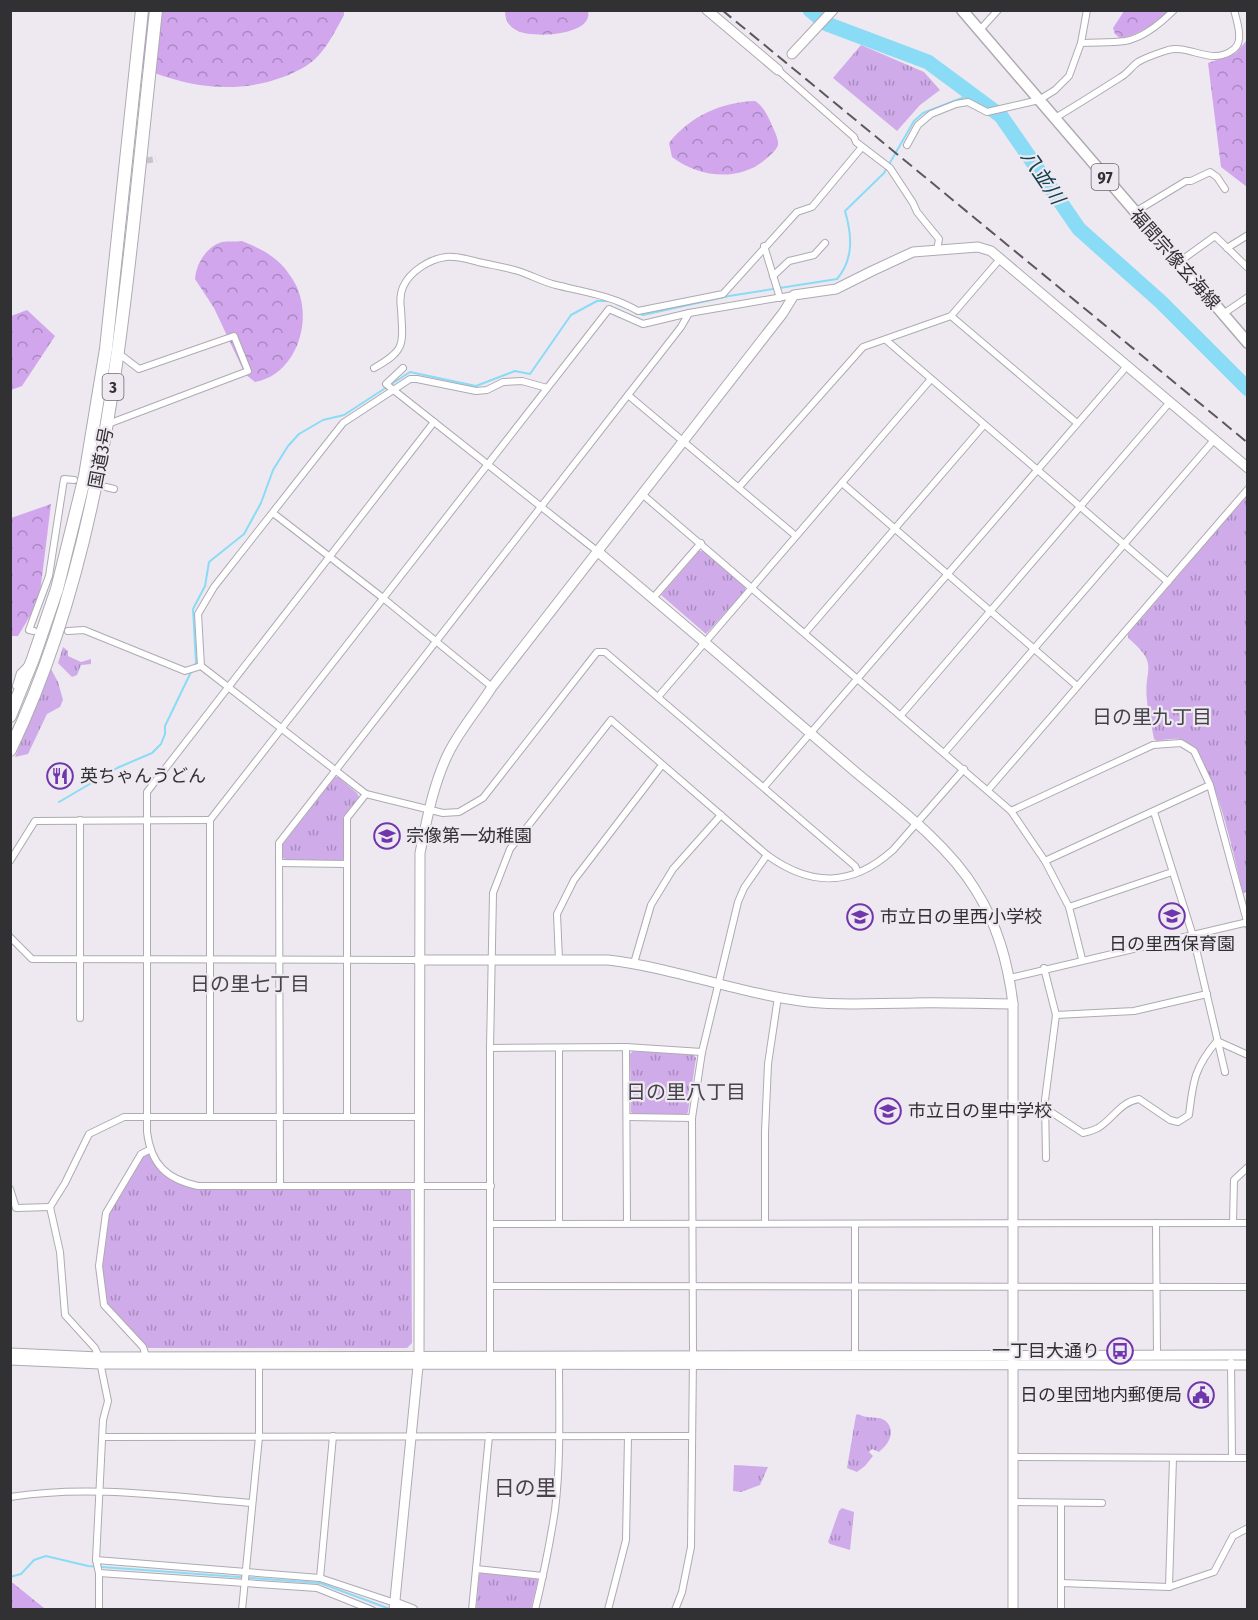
<svg xmlns="http://www.w3.org/2000/svg" width="1258" height="1620" viewBox="0 0 1258 1620" font-family="'Fira Sans Condensed','Noto Sans JP',sans-serif">
	<style>
		.grass { fill: url(#grass-tufts) }
		.forest { fill: url(#forest-crowns) }
		.lines { fill: none; stroke-linecap: round; stroke-linejoin: round }
		.stream { stroke: #8adbf6; stroke-width: 2 }
		.river { stroke: #8adbf6; stroke-width: 15 }
		.street-tunnel { stroke: #c8c4cb; stroke-width: 6; stroke-dasharray: 6 3; stroke-linecap: butt }
		.street-casing { stroke: #aeaab1; stroke-width: 8 }
		.secondary-casing { stroke: #aeaab1; stroke-width: 11 }
		.primary-casing { stroke: #aeaab1; stroke-width: 13 }
		.highway-casing { stroke: #aeaab1; stroke-width: 14 }
		.street { stroke: #fff; stroke-width: 6 }
		.secondary { stroke: #fff; stroke-width: 9 }
		.primary { stroke: #fff; stroke-width: 10 }
		.highway { stroke: #fff; stroke-width: 12 }
		.rail { stroke: #5a585c; stroke-width: 2; stroke-dasharray: 12 6; stroke-linecap: butt }
		.labels { text-anchor: middle; dominant-baseline: central; stroke-width: 4.5; stroke-linejoin: round; paint-order: stroke }
		.shield { fill: #eee9f1; stroke: #6a686c; stroke-width: 1.5 }
		.shield-label { font-size: 16px; font-weight: bold; fill: #313033 }
		.street-label { font-size: 18px; fill: #313033; stroke: #eee9f1 }
		.poi-label { font-size: 18px; fill: #313033; stroke: #eee9f1; text-anchor: start }
		.water-label { font-size: 20px; font-style: italic; fill: #124250; stroke: #eee9f1 }
		.neighbourhood-label { font-size: 20px; fill: #454248; stroke: #eee9f1 }
		.quarter-label { font-size: 21px; fill: #454248; stroke: #eee9f1 }
	</style>
	<defs>
		<pattern id="grass-tufts" width="24" height="20" patternUnits="userSpaceOnUse" patternTransform="scale(1.5)"><rect width="24" height="20" fill="#d0abea"/><path d="M3 7l-1-3M5 7V3M7 7l1-3M15 17l-1-3M17 17v-4M19 17l1-3" fill="none" stroke="#a98cbe"/></pattern>
		<pattern id="forest-crowns" width="20" height="18" patternUnits="userSpaceOnUse" patternTransform="scale(1.5)"><rect width="20" height="18" fill="#d1a6ed"/><path d="M2 6a3 3 0 1 1 6 0M12 15a3 3 0 1 1 6 0" fill="none" stroke="#aa88c1"/></pattern>
	</defs>
	<rect width="100%" height="100%" fill="#eee9f1"/>
	<g class="grass">
		<polygon points="861,45 924,72 940,90 920,105 897,131 833,78"/>
		<path d="M 1247,495 L 1248,890 L 1243,894 C 1235,862 1213,747 1180,739 C 1174,738 1164,740 1157,741 L 1154,739 C 1152,726 1148,714 1147,701 C 1143,667 1161,666 1128,638 L 1128,634 Z"/>
		<polygon points="699,551 704,551 745,587 745,591 706,634 661,595"/>
		<polygon points="63,647 68,651 68,656 81,662 91,659 91,664 81,665 77,675 72,677 58,663"/>
		<polygon points="51,669 58,682 63,700 60,707 47,714 28,754 15,757"/>
		<polygon points="335,777 338,777 357,793 359,797 343,817 344,858 341,861 286,860 282,857 283,844"/>
		<polygon points="633,1051 694,1055 696,1058 688,1112 686,1115 634,1115 631,1112 630,1054"/>
		<path d="M 149,1154 C 159,1174 174,1184 196,1189 L 411,1189 L 412,1343 L 407,1348 L 148,1348 L 107,1303 L 102,1268 L 108,1214 L 144,1155 Z"/>
		<path d="M 858,1414 C 866,1418 870,1417 878,1418 C 889,1419 894,1431 889,1440 C 887,1445 882,1449 879,1452 L 872,1449 L 869,1452 L 873,1456 L 865,1466 L 857,1472 L 847,1468 L 856,1415 Z"/>
		<polygon points="734,1465 768,1467 760,1485 741,1492 733,1491"/>
		<polygon points="842,1508 854,1512 850,1550 830,1544 828,1542 839,1511"/>
		<polygon points="481,1572 535,1577 538,1580 531,1609 476,1610 479,1575"/>
	</g>
	<g class="forest">
		<path d="M 146,11 L 344,11 L 344,15 C 334,33 324,55 306,66 C 266,90 216,92 173,79 C 160,75 150,73 141,63 Z"/>
		<path d="M 505,11 L 588,11 C 594,36 530,39 516,30 C 508,26 505,19 505,11 Z"/>
		<path d="M 1124,11 L 1171,11 C 1155,24 1140,33 1121,39 L 1115,34 L 1113,28 Z"/>
		<polygon points="1247,40 1247,187 1221,167 1208,63 1236,53"/>
		<path d="M 755,101 C 763,106 767,114 771,123 C 773,129 779,138 778,145 C 776,151 770,155 766,159 C 739,182 700,178 672,157 L 669,143 C 690,116 722,102 755,101 Z"/>
		<path d="M 242,241 C 264,250 280,258 293,280 C 315,314 299,374 255,382 L 245,374 L 214,308 L 195,279 C 196,264 207,246 222,242 C 228,241 235,242 242,241 Z"/>
		<polygon points="27,310 55,336 22,386 11,390 11,316"/>
		<polygon points="51,504 39,601 18,636 11,636 11,518"/>
		<polygon points="11,1583 13,1583 44,1608 43,1609 11,1609"/>
	</g>
	<g class="lines">
		<g class="stream">
			<path d="M 616,304 L 643,315 L 729,296 L 837,279 C 854,259 852,235 845,211 L 884,173 L 914,121 L 923,113 L 967,96 L 979,99"/>
			<polyline points="194,666 196,663 193,609 205,586 209,562 244,534 261,503 273,470 288,446 299,434 323,420 344,415 410,372 476,386 515,371 530,374 571,315 597,301 611,301"/>
			<polyline points="59,802 117,768 152,753 161,744 165,734 165,726 191,672"/>
			<polyline points="10,1577 21,1574 34,1560 46,1556 88,1566 320,1583 390,1609"/>
		</g>
		<polyline class="river" points="810,10 827,24 928,62 1001,116 1079,229 1161,302 1248,389"/>
		<polyline class="street-tunnel" points="138,162 156,159"/>
		<g class="street-casing">
			<g id="street">
				<polyline points="979,31 998,10"/>
				<path d="M 1081,43 C 1096,42 1111,43 1125,41 C 1143,38 1161,23 1174,10"/>
				<polyline points="778,70 854,137 856,142 890,168 913,203 917,212 939,239 937,250"/>
				<path d="M 1055,118 C 1077,105 1099,91 1121,77 C 1128,73 1132,66 1138,62 C 1146,57 1159,53 1168,50 C 1190,44 1212,67 1234,49 C 1244,42 1237,21 1234,10"/>
				<polyline points="907,145 918,125 931,114 956,104 968,102 987,112 1039,100 1055,90 1069,76 1081,43 1087,10"/>
				<polyline points="1135,212 1186,181 1191,181 1210,172 1217,177 1225,189"/>
				<polyline points="764,246 780,298"/>
				<polyline points="1227,248 1248,235"/>
				<polyline points="1179,262 1215,236 1248,268"/>
				<polyline points="773,276 789,261 814,255 825,243"/>
				<polyline points="1223,314 1248,297"/>
				<polyline points="951,316 1077,423"/>
				<polyline points="886,340 1168,582"/>
				<path d="M 374,368 C 406,350 403,345 401,309 C 400,302 400,294 403,287 C 410,271 430,259 446,257 C 457,256 467,259 478,262 C 491,265 505,267 518,271 C 531,275 543,282 556,285 C 585,292 613,296 638,311 L 723,294 L 797,212 L 812,207 L 862,147"/>
				<polyline points="403,368 386,384 597,551"/>
				<polyline points="628,395 796,536"/>
				<path d="M 434,422 L 147,792 L 147,1132 C 151,1164 166,1179 198,1186 L 491,1186"/>
				<polyline points="108,424 248,371 234,336 139,369 118,353"/>
				<polyline points="842,483 1077,686"/>
				<polyline points="106,487 114,489"/>
				<polyline points="739,487 863,347 951,316 1000,259"/>
				<polyline points="642,494 1011,811 1045,861 1069,907 1082,959"/>
				<polyline points="273,513 383,598 492,687"/>
				<polyline points="653,598 701,543"/>
				<polyline points="34,631 29,630 49,576 64,479 74,480"/>
				<polyline points="68,631 84,630 185,671 201,666"/>
				<polyline points="805,633 984,425"/>
				<polyline points="201,666 366,794 443,813 459,812 483,798 597,652 605,652 855,866 858,872"/>
				<polyline points="201,666 198,614 214,587 343,423 410,379 417,379 476,391 487,390 503,382 522,381 547,388"/>
				<polyline points="16,686 20,673 27,666"/>
				<polyline points="658,697 931,379"/>
				<polyline points="901,715 1170,402"/>
				<polyline points="945,752 1214,440"/>
				<polyline points="764,787 1127,366"/>
				<polyline points="988,790 1248,489"/>
				<polyline points="1011,811 1153,745 1181,743 1194,751 1210,785 1248,925"/>
				<polyline points="1154,812 1193,936 1225,1072"/>
				<polyline points="10,861 35,821 210,820"/>
				<polyline points="1045,861 1210,785"/>
				<polyline points="279,863 347,864"/>
				<polyline points="1069,907 1172,872"/>
				<polyline points="10,937 32,959 418,960"/>
				<polyline points="559,960 557,914 574,880 662,765"/>
				<polyline points="634,963 651,905 673,869 721,815"/>
				<polyline points="1044,968 1056,1015 1045,1100 1046,1158"/>
				<polyline points="1010,978 1248,922"/>
				<polyline points="1056,1015 1134,1011 1207,994"/>
				<polyline points="80,1018 80,820"/>
				<polyline points="1217,1041 1248,1055"/>
				<polyline points="626,1047 627,1223"/>
				<polyline points="490,1048 626,1047 702,1052"/>
				<path d="M 1045,1108 L 1083,1133 C 1088,1132 1094,1130 1098,1128 C 1113,1119 1120,1102 1139,1099 L 1170,1120 L 1178,1122 L 1189,1115 C 1193,1082 1194,1068 1217,1041"/>
				<polyline points="210,1117 210,820 609,309 643,324 689,313 794,295"/>
				<polyline points="347,1117 347,818 366,794"/>
				<polyline points="627,1117 692,1118"/>
				<polyline points="280,1185 279,843 681,327 689,313"/>
				<polyline points="10,1189 16,1208 50,1207"/>
				<polyline points="559,1223 559,1048"/>
				<polyline points="765,1223 765,1132 768,1064 778,997"/>
				<polyline points="1156,1223 1157,1355"/>
				<polyline points="1233,1223 1234,1180 1248,1167"/>
				<polyline points="491,1224 1248,1223"/>
				<polyline points="491,1286 1248,1287"/>
				<path d="M 490,1355 L 490,1048 L 493,893 L 510,849 L 611,720 L 767,855 C 811,887 852,887 893,850 L 964,769"/>
				<polyline points="146,1356 143,1347 104,1305 99,1266 106,1213 141,1154 149,1150"/>
				<polyline points="855,1356 855,1224"/>
				<polyline points="1231,1362 1232,1458"/>
				<polyline points="103,1437 692,1436"/>
				<polyline points="1013,1457 1248,1458"/>
				<path d="M 10,1497 C 90,1484 173,1497 252,1503"/>
				<polyline points="1013,1502 1102,1503"/>
				<polyline points="96,1560 320,1578 395,1603"/>
				<polyline points="476,1569 543,1576"/>
				<polyline points="99,1573 317,1588 372,1610"/>
				<polyline points="320,1578 333,1436"/>
				<polyline points="1061,1583 1169,1587 1214,1572 1233,1536 1248,1528"/>
				<polyline points="1169,1587 1173,1458"/>
				<polyline points="99,1610 99,1573 96,1560 103,1420 108,1401 99,1357 95,1348 65,1315 60,1252 50,1207 65,1183 89,1134 124,1117 419,1117"/>
				<polyline points="242,1610 259,1437 259,1362"/>
				<polyline points="472,1610 489,1436"/>
				<path d="M 535,1610 C 543,1577 550,1543 555,1510 C 561,1461 559,1410 559,1361"/>
				<polyline points="608,1610 626,1540 628,1436"/>
				<polyline points="675,1610 682,1592 691,1547 693,1355 692,1118 702,1052 738,902 744,888 767,855"/>
				<polyline points="1061,1610 1061,1504"/>
			</g>
		</g>
		<g class="secondary-casing">
			<g id="secondary">
				<polyline points="707,10 778,70"/>
				<polyline points="792,54 833,10"/>
				<path d="M 597,551 C 680,621 763,692 845,763 C 889,801 945,840 975,889 C 998,925 1008,963 1013,1004 L 1013,1610"/>
				<path d="M 418,960 L 608,960 C 676,968 740,994 808,1002 C 843,1006 878,1003 913,1003 C 946,1002 980,1004 1013,1004"/>
				<polyline points="10,1353 99,1357 1248,1355"/>
				<polyline points="10,1360 100,1364 1248,1365"/>
				<polyline points="395,1603 413,1610"/>
				<path d="M 394,1610 L 419,1356 L 420,853 C 427,819 433,785 448,754 C 459,731 478,709 492,687 L 783,313 L 794,295 L 836,289 L 872,271 L 913,252 L 978,247 L 991,251 L 1248,468"/>
			</g>
		</g>
		<g class="primary-casing">
			<polyline id="primary" points="962,10 1248,343"/>
		</g>
		<g class="highway-casing">
			<g id="highway">
				<polyline points="10,716 33,659 57,589 85,476 106,349 142,10"/>
				<path d="M 10,750 C 90,583 114,400 134,218 C 141,149 149,80 156,10"/>
			</g>
		</g>
		<use href="#street" class="street"/>
		<use href="#secondary" class="secondary"/>
		<use href="#primary" class="primary"/>
		<use href="#highway" class="highway"/>
		<polyline class="rail" points="722,10 1248,443"/>
	</g>
	<defs>
		<g id="restaurant-ring" transform="scale(1.35)"><circle r="9.5" fill="#eee9f1" stroke="#7036ac" stroke-width="1.5"/><path d="M-5-6h1v4h1v-4h1v4h1v-4h1v5L-1.5 .5V6h-2V.5L-5-1ZM5-6V6H3V1.5H1.5Q1.5-4 5-6Z" fill="#7036ac"/></g>
		<g id="school-ring" transform="scale(1.35)"><circle r="9.5" fill="#eee9f1" stroke="#7036ac" stroke-width="1.5"/><path d="M0-5L7-2L0 1L-7-2ZM-4 1L0 2.5L4 1V4Q0 6-4 4Z" fill="#7036ac"/></g>
		<g id="bus-ring" transform="scale(1.35)"><circle r="9.5" fill="#eee9f1" stroke="#7036ac" stroke-width="1.5"/><path d="M-5-6H5V4H4V6H2V4H-2V6H-4V4H-5ZM-3.5-4V0h7V-4ZM-3.5 1.2v1.5H-2V1.2ZM2 1.2v1.5H3.5V1.2Z" fill="#7036ac"/></g>
		<g id="civic-ring" transform="scale(1.35)"><circle r="9.5" fill="#eee9f1" stroke="#7036ac" stroke-width="1.5"/><path d="M-.6-6.5H3V-4.5H.6V-3L4-1V1h2V6H-6V1h2V-1L-.6-3ZM-1.2 2.5V6h2.4V2.5Z" fill="#7036ac"/></g>
	</defs>
	<g fill-rule="evenodd">
		<use href="#restaurant-ring" x="60" y="776"/>
		<use href="#school-ring" x="387" y="836"/>
		<use href="#school-ring" x="1172" y="916"/>
		<use href="#school-ring" x="860" y="917"/>
		<use href="#school-ring" x="888" y="1111"/>
		<use href="#bus-ring" x="1120" y="1351"/>
		<use href="#civic-ring" x="1201" y="1395"/>
	</g>
	<g class="labels">
		<g class="shield">
			<rect x="1091.5" y="164" width="27" height="26" rx="4.5"/>
			<rect x="102.5" y="374" width="21" height="26" rx="4.5"/>
		</g>
		<g class="shield-label">
			<text x="1105" y="177">97</text>
			<text x="113" y="387">3</text>
		</g>
		<g class="street-label">
			<text transform="translate(1175 259) rotate(49)">福間宗像玄海線</text>
			<text transform="translate(101 458) rotate(-79)">国道3号</text>
		</g>
		<g class="poi-label">
			<text x="80" y="776">英ちゃんうどん</text>
			<text x="406" y="836">宗像第一幼稚園</text>
			<text x="880" y="917">市立日の里西小学校</text>
			<text x="1172" y="944" text-anchor="middle">日の里西保育園</text>
			<text x="908" y="1111">市立日の里中学校</text>
			<text x="1100" y="1351" text-anchor="end">一丁目大通り</text>
			<text x="1182" y="1395" text-anchor="end">日の里団地内郵便局</text>
		</g>
		<g class="water-label">
			<text transform="translate(1043 177) rotate(56)">八並川</text>
		</g>
		<g class="neighbourhood-label">
			<text x="1152" y="717">日の里九丁目</text>
			<text x="250" y="984">日の里七丁目</text>
			<text x="686" y="1092">日の里八丁目</text>
		</g>
		<g class="quarter-label">
			<text x="525" y="1488">日の里</text>
		</g>
	</g>
	<rect width="1258" height="1620" fill="none" stroke="#313033" stroke-width="24"/>
</svg>
